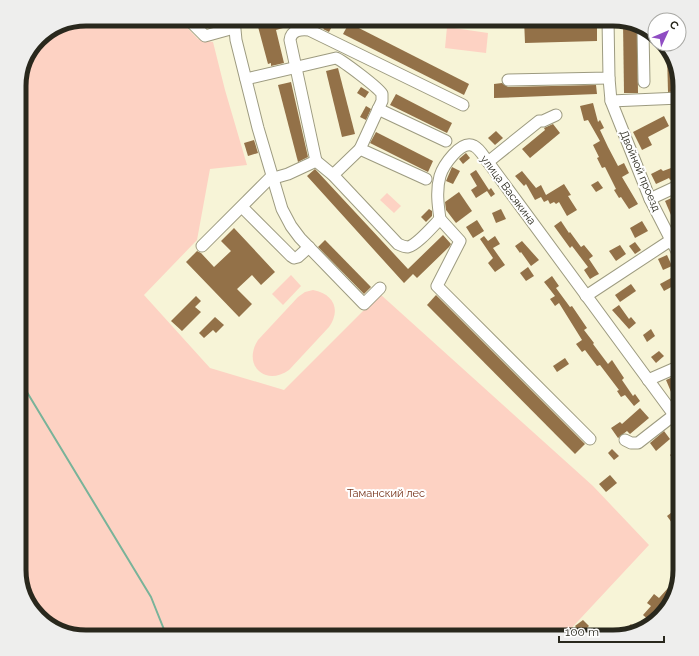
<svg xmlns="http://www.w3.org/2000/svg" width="699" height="656" viewBox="0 0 699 656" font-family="Raleway,sans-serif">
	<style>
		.green { fill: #fdd2c3 }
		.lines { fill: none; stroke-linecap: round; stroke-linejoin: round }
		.stream { stroke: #79b399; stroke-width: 2 }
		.building { fill: #937148 }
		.minor-casing { stroke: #9d9b80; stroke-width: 13 }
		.minor { stroke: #fff; stroke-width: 11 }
		.labels { text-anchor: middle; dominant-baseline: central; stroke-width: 4; stroke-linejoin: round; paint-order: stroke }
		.street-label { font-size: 11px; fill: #29281d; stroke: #fff }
		.park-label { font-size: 11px; fill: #753218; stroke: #fff }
		.rim { fill: none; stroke: #29281d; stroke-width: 5 }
	</style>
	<rect width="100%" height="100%" fill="#f7f4d7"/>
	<g class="green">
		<polygon points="86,19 179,19 198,39 213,42 225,90 247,165 210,169 197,240 144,295 210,368 284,390 380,294 593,486 649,545 566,634 568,637 86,637 60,632 39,617 19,574 19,82 26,57 42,36"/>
		<polygon points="447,27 488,33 486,53 445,48"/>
		<polygon points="387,193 401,206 394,213 380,200"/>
		<polygon points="291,275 301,286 283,305 272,294"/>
		<path d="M 313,290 C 334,294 341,310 329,327 L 289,370 C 265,387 242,365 258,340 L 298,297 L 305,292 Z"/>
	</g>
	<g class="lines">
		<polyline class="stream" points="19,379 151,597 167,637"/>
	</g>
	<g class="building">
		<polygon points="259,19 289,19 290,26 276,30 284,63 271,66 271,63 268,64 257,23 260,22"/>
		<polygon points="307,19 336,19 329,32 323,29 324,28"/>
		<polygon points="524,19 538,19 538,28 583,27 583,19 597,19 597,41 525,43"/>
		<polygon points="623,22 637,28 638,93 624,93"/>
		<polygon points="349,23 469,84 464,95 343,34"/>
		<polygon points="667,54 680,82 680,91 668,92"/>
		<polygon points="338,68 355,134 342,137 326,71"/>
		<polygon points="291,82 308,157 298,162 278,85"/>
		<polygon points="502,83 508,87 596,85 597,94 494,98 494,84"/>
		<polygon points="361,87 369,92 365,98 357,93"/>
		<polygon points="396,94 452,123 447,133 390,105"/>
		<polygon points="593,103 598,122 600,120 604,128 600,130 608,147 618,166 624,163 629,173 622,177 638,204 629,209 621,197 619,198 614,190 616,189 605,167 602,168 597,158 599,157 593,145 600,141 588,120 584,121 580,106"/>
		<polygon points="366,106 371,109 366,120 360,117"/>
		<polygon points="664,116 669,126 648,137 652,145 642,150 633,132"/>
		<polygon points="553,124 560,133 530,158 522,149 545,130 544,128"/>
		<polygon points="496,131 503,138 495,145 488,138"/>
		<polygon points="376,132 433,161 428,172 370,143"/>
		<polygon points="254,140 258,153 248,156 244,143"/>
		<polygon points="466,153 470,158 463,164 459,159"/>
		<polygon points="679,165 680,176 670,180 669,178 656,184 651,174 661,169 663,171"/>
		<polygon points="452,167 460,171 453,184 446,181"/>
		<polygon points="315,169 408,269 443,235 451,244 449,247 417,278 413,274 404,283 307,176"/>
		<polygon points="476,170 489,190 491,188 495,194 491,197 487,191 476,198 471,190 477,186 470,174"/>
		<polygon points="522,171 536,188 541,185 546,195 564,184 571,195 568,196 577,210 567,216 559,202 556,204 554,202 550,204 548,200 544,202 541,197 535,200 526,184 524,186 515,176"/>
		<polygon points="598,181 603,188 596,192 591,185"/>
		<polygon points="459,192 472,211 456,223 446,210 445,202"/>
		<polygon points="680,194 680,211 671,215 665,201"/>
		<polygon points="429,209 432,211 432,216 426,222 421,217"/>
		<polygon points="501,209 506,219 496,223 492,213"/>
		<polygon points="477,220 484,231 473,238 466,227"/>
		<polygon points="561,221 569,233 570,232 581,247 584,245 593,256 589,259 599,274 595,276 590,279 584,270 588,267 572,246 570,248 554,226"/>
		<polygon points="642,221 648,231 635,238 630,228"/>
		<polygon points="234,228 275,272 261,285 252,275 237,289 252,304 239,317 186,262 197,251 201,253 214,267 231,251 221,241"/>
		<polygon points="484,236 488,241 495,236 500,244 493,248 505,265 495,272 488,263 493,258 480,239"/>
		<polygon points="325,240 371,287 364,294 318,247"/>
		<polygon points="522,241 539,260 531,266 521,252 520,253 515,246"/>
		<polygon points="635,242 641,250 635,254 629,246"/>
		<polygon points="620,245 626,254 616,261 609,251"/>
		<polygon points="667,255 672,266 663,270 658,259"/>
		<polygon points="528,267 534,276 526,281 520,273"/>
		<polygon points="552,276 559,286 556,288 570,307 572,306 587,328 584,330 594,343 593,344 608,364 612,360 624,378 622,380 633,396 635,394 640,401 634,406 625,395 621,397 617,391 619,390 600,365 597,366 585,350 582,352 576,344 582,340 559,303 555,306 550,299 555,296 544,282"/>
		<polygon points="671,278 675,285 664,291 660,284"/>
		<polygon points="631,284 636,291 620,302 615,295"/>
		<polygon points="436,295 585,444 575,454 427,305"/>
		<polygon points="196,296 201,301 195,307 201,312 182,331 171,321"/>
		<polygon points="619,305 629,319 631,317 636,323 629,329 612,310"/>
		<polygon points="215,317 224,325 216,333 213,330 204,338 199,333"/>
		<polygon points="651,329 655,336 647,342 643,335"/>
		<polygon points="659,351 664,356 656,363 651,357"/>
		<polygon points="565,358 569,364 557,372 553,366"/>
		<polygon points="675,376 678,382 676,382 680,390 680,396 674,399 666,380"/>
		<polygon points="640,408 649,418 630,434 627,431 618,438 611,428 620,422 622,424"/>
		<polygon points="664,431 670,439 656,451 650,443"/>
		<polygon points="612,449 619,456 614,460 608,453"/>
		<polygon points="677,449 680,452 680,468 670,455"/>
		<polygon points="610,475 617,483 606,492 599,484"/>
		<polygon points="680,506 680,523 675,527 667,516"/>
		<polygon points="679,576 675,596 673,598 670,595 657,611 660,614 655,620 651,622 643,615 651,606 647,603 654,594 659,598"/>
		<polygon points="583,620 589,626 581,633 575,626"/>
		<polygon points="631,624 635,629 620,636 619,635"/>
		<polygon points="607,630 614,637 599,637"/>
	</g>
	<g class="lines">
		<g class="minor-casing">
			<g id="minor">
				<polyline points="188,19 205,36 234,28"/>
				<polyline points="234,19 236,40 258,128 282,209 291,226 300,238 364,304 380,288"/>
				<polyline points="643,31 644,82"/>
				<polyline points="609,78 611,101 650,199 671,240"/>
				<path d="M 246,79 L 336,58 C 343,61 379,88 382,94 C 382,96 382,99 382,101 L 360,149 L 426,179"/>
				<polyline points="508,80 609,78 608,19"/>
				<polyline points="611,101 680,98"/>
				<polyline points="378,109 446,141"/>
				<path d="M 316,161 L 290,40 C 291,30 301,29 309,30 L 463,105"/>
				<path d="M 316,161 L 333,175 L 398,244 C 402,246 404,247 408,247 C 417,245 433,226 440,219"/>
				<polyline points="488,162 539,121 543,121 556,115"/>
				<polyline points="333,175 360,149"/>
				<polyline points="274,178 288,174 316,161"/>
				<polyline points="650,199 680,185"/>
				<polyline points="242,207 291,256 294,258 298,257 309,247"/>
				<path d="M 440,219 C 438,205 436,190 440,176 C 443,166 461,139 474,146 C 480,149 484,157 488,162 L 680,423"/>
				<polyline points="440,219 460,241 437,286 590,439"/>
				<polyline points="202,246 272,176"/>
				<polyline points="586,296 671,240 680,257"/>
				<polyline points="648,380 680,366"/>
				<polyline points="625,440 631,443 638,443 674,415"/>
			</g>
		</g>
		<use href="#minor" class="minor"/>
	</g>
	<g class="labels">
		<g class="street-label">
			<text transform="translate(640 171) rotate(67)">Двойной проезд</text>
			<text transform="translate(508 190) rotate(53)">улица Васякина</text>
		</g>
		<g class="park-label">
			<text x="386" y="493">Таманский лес</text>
		</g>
	</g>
	<path d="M0 0H699V656H0ZM86 26H613A60 60 0 0 1 673 86V570A60 60 0 0 1 613 630H86A60 60 0 0 1 26 570V86A60 60 0 0 1 86 26Z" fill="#eeeeed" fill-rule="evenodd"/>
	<path class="rim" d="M86 26H613A60 60 0 0 1 673 86V570A60 60 0 0 1 613 630H86A60 60 0 0 1 26 570V86A60 60 0 0 1 86 26Z"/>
	<g transform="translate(667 32) rotate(46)"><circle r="19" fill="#ffffff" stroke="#a9a9a5"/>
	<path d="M0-3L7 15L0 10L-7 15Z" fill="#8f4dc3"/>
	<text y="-6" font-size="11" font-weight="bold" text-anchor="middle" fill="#29281d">С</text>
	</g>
	<path d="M559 636v6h105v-6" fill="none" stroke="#29281d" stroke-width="2"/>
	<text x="565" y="636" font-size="12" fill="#29281d" stroke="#ffffff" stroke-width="3" paint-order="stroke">100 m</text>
</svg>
